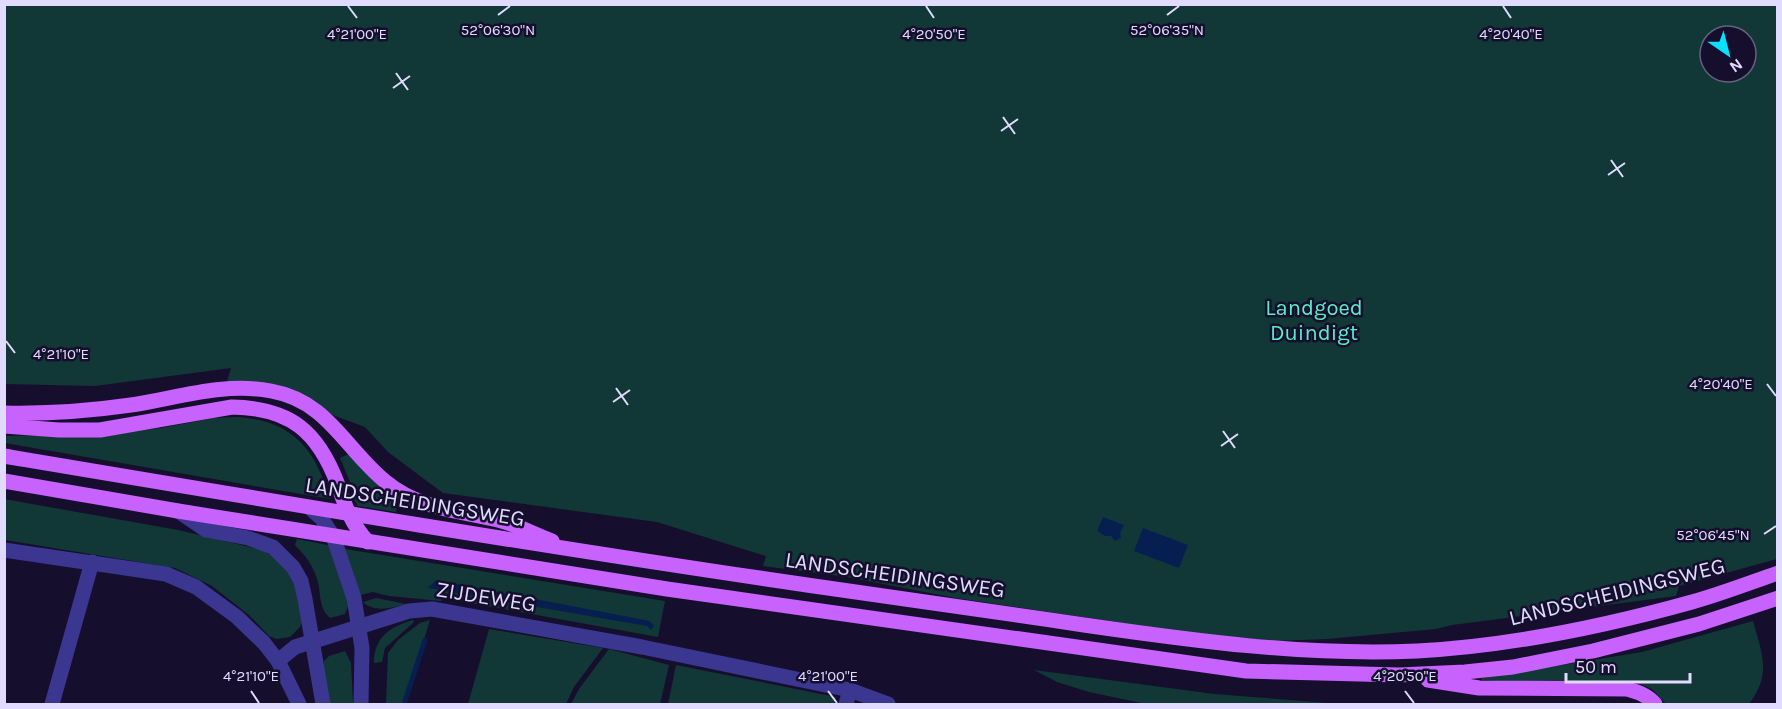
<svg xmlns="http://www.w3.org/2000/svg" width="1782" height="709" viewBox="0 0 1782 709" font-family="Karla,sans-serif">
	<style>
		.green { fill: #113837; fill-rule: evenodd }
		.water { fill: #061f50 }
		.lines { fill: none; stroke-linecap: round; stroke-linejoin: round }
		.stream { stroke: #061f50; stroke-width: 5 }
		.minor { stroke: #3b3690; stroke-width: 15 }
		.tertiary { stroke: #3b3690; stroke-width: 15 }
		.primary { stroke: #c762ff; stroke-width: 15 }
		.ticks { fill: none; stroke: #e0dbff; stroke-width: 2 }
		.labels { text-anchor: middle; dominant-baseline: central; stroke-width: 5; stroke-linejoin: round; paint-order: stroke }
		.park-label { font-size: 22px; fill: #5becca; stroke: #150f2d }
		.street-label { font-size: 22px; fill: #e0dbff; stroke: #150f2d }
		.ticks-label { font-size: 15px; text-anchor: middle; fill: #e0dbff; stroke: #150f2d; stroke-width: 5; stroke-linejoin: round; paint-order: stroke }
	</style>
	<rect width="100%" height="100%" fill="#150f2d"/>
	<g class="green">
		<path d="M 4,5 L 1777,5 L 1777,559 L 1679,586 L 1676,596 L 1452,625 L 1436,629 L 1327,639 L 1274,641 L 1202,635 L 956,598 L 847,577 L 763,566 L 766,556 L 657,522 L 443,493 L 388,452 L 365,427 L 330,414 L 297,391 L 264,383 L 226,385 L 231,368 L 95,386 L 5,384 ZM 1710,36 L 1746,36 L 1746,72 L 1710,72 Z"/>
		<path d="M 214,418 C 225,418 236,416 247,418 C 297,424 317,455 330,499 L 5,443 L 4,436 L 103,434 L 161,428 Z"/>
		<polygon points="351,453 398,497 396,512 358,506 354,499 350,482 340,458"/>
		<polygon points="4,499 178,530 262,550 276,557 289,570 301,600 303,619 300,627 290,637 276,639 269,636 249,615 212,586 175,568 5,540"/>
		<path d="M 297,539 L 333,546 L 349,603 L 345,614 L 330,618 C 319,608 321,596 318,582 C 314,567 306,556 295,545 Z"/>
		<polygon points="345,549 665,601 658,637 443,598 441,601 389,596 373,592 360,595"/>
		<path d="M 376,598 L 406,604 C 392,608 374,613 363,602 Z"/>
		<path d="M 413,620 L 414,622 L 385,648 L 382,662 L 374,663 C 374,637 390,627 413,620 Z"/>
		<polygon points="430,620 404,704 386,704 388,653 398,640 420,623"/>
		<path d="M 1753,621 C 1762,654 1772,674 1749,704 L 1666,704 L 1652,689 L 1633,681 L 1530,683 L 1481,680 L 1482,678 L 1642,652 Z"/>
		<polygon points="489,629 603,648 574,687 566,704 468,704"/>
		<polygon points="609,649 669,665 660,704 571,704 579,689"/>
		<polygon points="345,651 351,663 353,704 329,704 323,671 324,661 329,656"/>
		<polygon points="676,665 836,697 834,704 668,704"/>
		<polygon points="1034,670 1214,694 1340,704 1146,704 1089,692 1057,682"/>
	</g>
	<g class="water">
		<polygon points="1103,517 1124,525 1120,533 1121,538 1115,541 1111,536 1105,536 1097,531"/>
		<polygon points="1143,528 1188,545 1179,568 1134,551"/>
		<polygon points="436,580 650,621 654,626 651,630 647,626 428,588"/>
	</g>
	<g class="lines">
		<polyline class="stream" points="404,704 425,640"/>
		<g class="minor">
			<polyline points="4,550 166,574 196,587 237,617 264,643 278,661 299,704"/>
			<polyline points="278,661 295,647 409,611 432,609 642,647 850,690 888,704"/>
			<polyline points="52,704 92,562"/>
			<polyline points="846,704 850,690"/>
		</g>
		<g class="tertiary">
			<polyline points="310,508 322,519 333,536 354,598 362,648 361,704"/>
			<polyline points="178,511 206,530 248,538 273,547 293,567 301,581 305,599 323,704"/>
		</g>
		<g class="primary">
			<path d="M 4,413 C 47,414 89,411 131,405 C 177,398 224,382 271,391 C 328,401 345,449 386,482 C 419,510 465,511 505,522 C 521,527 536,535 552,541"/>
			<path d="M 4,426 L 59,430 L 100,430 L 232,407 C 290,408 318,431 338,485 C 345,506 352,525 368,542"/>
			<path d="M 4,456 C 272,501 539,546 807,585 C 900,598 992,611 1084,625 C 1195,641 1305,656 1417,651 C 1510,646 1602,627 1692,602 C 1721,594 1749,583 1778,573"/>
			<polyline points="4,481 178,511 667,589 1246,671 1399,675 1465,672 1513,667 1593,651 1699,624 1778,598"/>
			<path d="M 1428,680 L 1479,688 L 1627,689 C 1638,692 1647,695 1655,704"/>
		</g>
	</g>
	<path class="ticks" d="M 348,6 L 357,18M 926,6 L 934,18M 1503,6 L 1511,18M 498,15 L 510,6M 1167,15 L 1179,6M 396,73 L 408,90M 393,88 L 410,76M 1003,117 L 1015,134M 1001,131 L 1018,119M 1611,160 L 1623,177M 1608,175 L 1625,163M 6,341 L 15,353M 1767,384 L 1776,396M 616,388 L 628,405M 613,402 L 630,390M 1223,431 L 1235,448M 1221,446 L 1238,434M 1764,534 L 1776,526M 251,691 L 259,703M 828,691 L 837,703M 1405,691 L 1414,703"/>
	<g class="labels">
		<g class="park-label">
			<text x="1314" y="308">Landgoed<tspan x="1314" dy="25">Duindigt</tspan></text>
		</g>
		<g class="street-label">
			<text transform="translate(415 502) rotate(9)">LANDSCHEIDINGSWEG</text>
			<text transform="translate(895 575) rotate(8)">LANDSCHEIDINGSWEG</text>
			<text transform="translate(1617 592) rotate(-14)">LANDSCHEIDINGSWEG</text>
			<text transform="translate(486 597) rotate(9)">ZIJDEWEG</text>
		</g>
	</g>
	<g class="ticks-label">
		<text x="498" y="35">52°06'30"N</text>
		<text x="1167" y="35">52°06'35"N</text>
		<text x="357" y="39">4°21'00"E</text>
		<text x="1511" y="39">4°20'40"E</text>
		<text x="934" y="39">4°20'50"E</text>
		<text x="61" y="359">4°21'10"E</text>
		<text x="1721" y="389">4°20'40"E</text>
		<text x="1713" y="540">52°06'45"N</text>
		<text x="251" y="681">4°21'10"E</text>
		<text x="828" y="681">4°21'00"E</text>
		<text x="1405" y="681">4°20'50"E</text>
	</g>
	<rect width="1782" height="709" fill="none" stroke="#e0dbff" stroke-width="12"/>
	<g transform="translate(1728 54) rotate(145)"><circle r="28" fill="#150f2d" stroke="#666181" stroke-width="1.5"/>
	<path d="M0-4.5L10 22L0 15L-10 22Z" fill="#07e1ff"/>
	<text y="-9" font-size="16" font-weight="bold" text-anchor="middle" fill="#e0dbff">N</text>
	</g>
	<path d="M1566 673v9h124v-9" fill="none" stroke="#e0dbff" stroke-width="3"/>
	<text x="1575" y="673" font-size="18" fill="#e0dbff" stroke="#150f2d" stroke-width="4.5" paint-order="stroke">50 m</text>
</svg>
